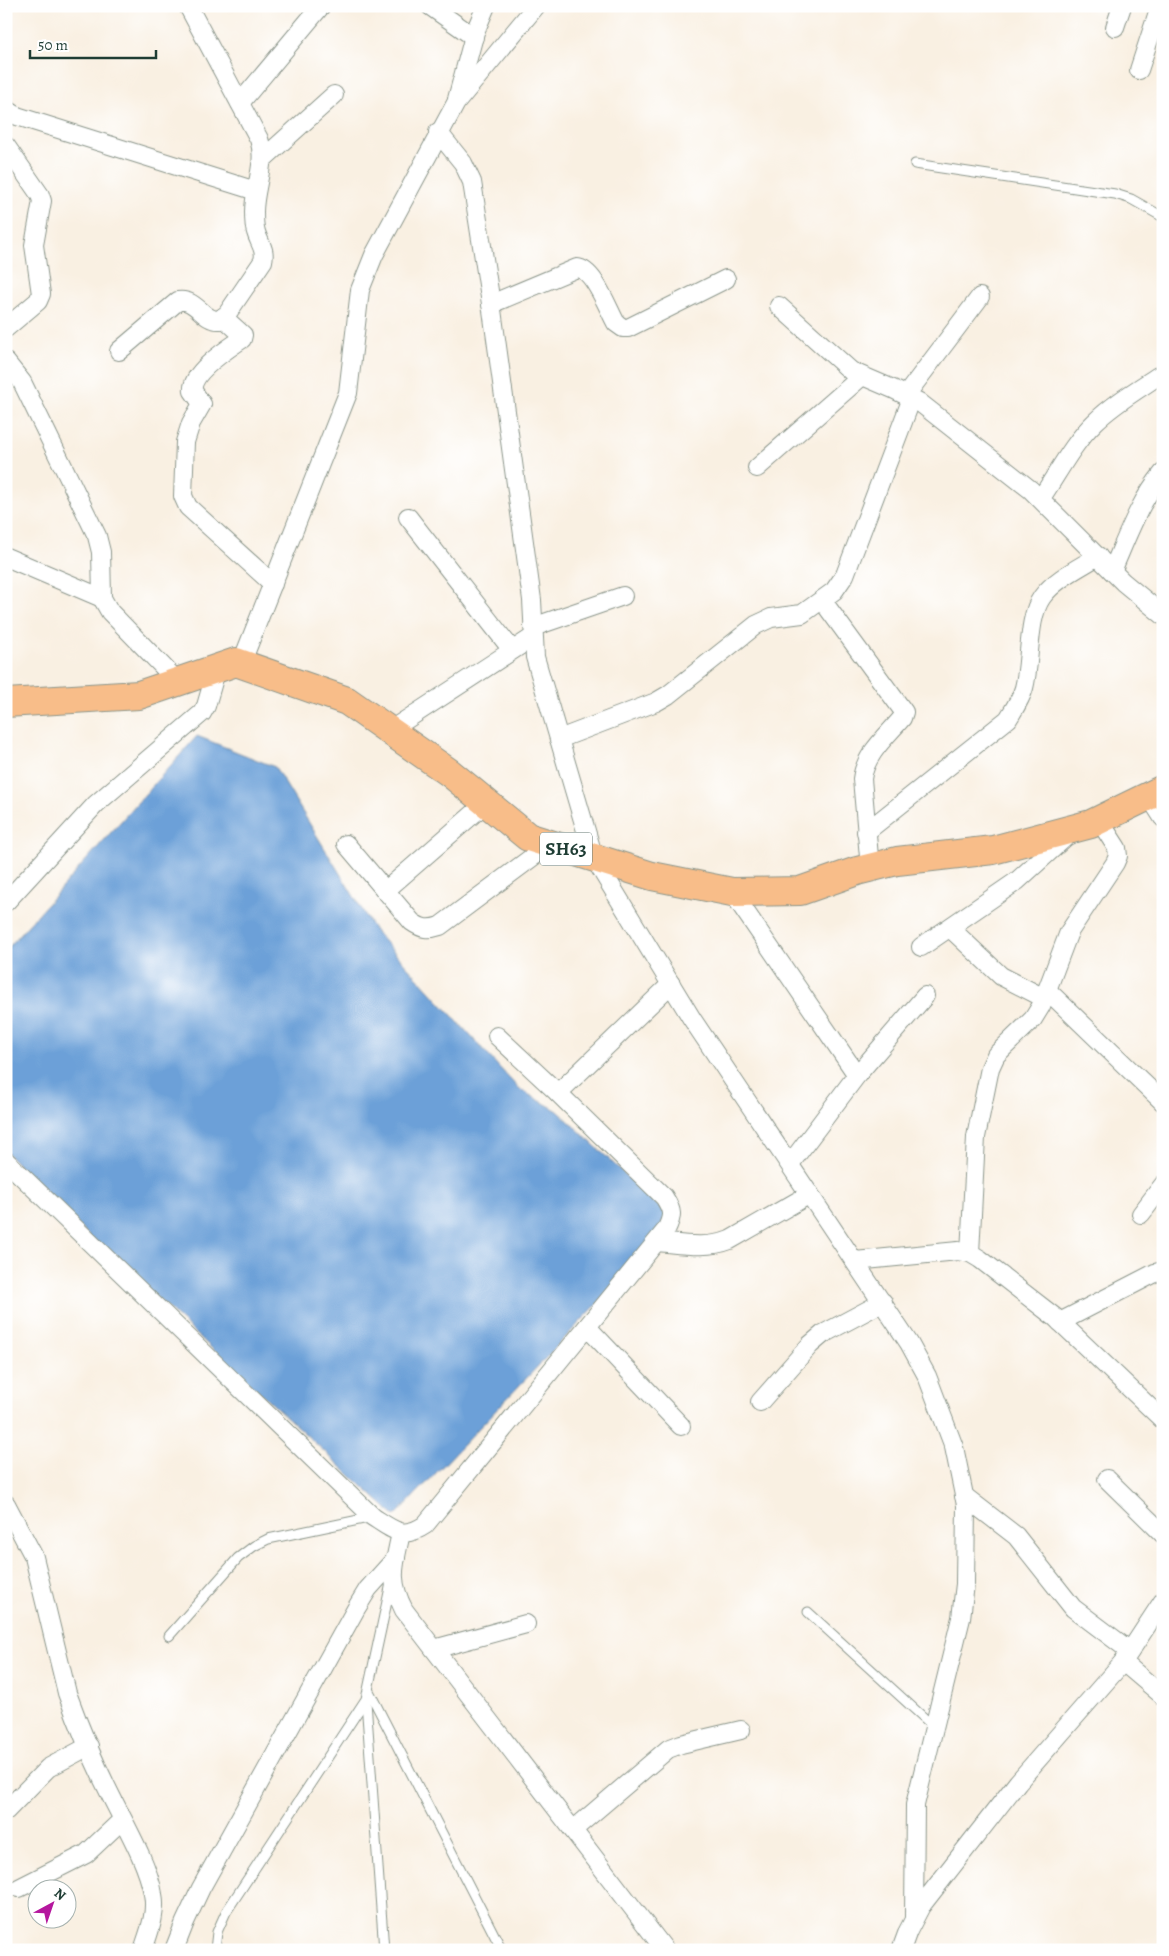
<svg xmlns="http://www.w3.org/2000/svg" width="1169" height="1956" viewBox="0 0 1169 1956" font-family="Alegreya,serif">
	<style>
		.water { fill: #6ca0d8; stroke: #466e86 }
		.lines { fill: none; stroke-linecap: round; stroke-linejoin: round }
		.service-casing { stroke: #8c968b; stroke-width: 11 }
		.minor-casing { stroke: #8c968b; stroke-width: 20 }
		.primary-casing { stroke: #8c968b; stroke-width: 30 }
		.service { stroke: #fff; stroke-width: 9 }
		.minor { stroke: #fff; stroke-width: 18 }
		.primary { stroke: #f8bd89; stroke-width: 28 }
		.labels { text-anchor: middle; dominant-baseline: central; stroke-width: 4; stroke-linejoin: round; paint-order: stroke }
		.shield { fill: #fff; stroke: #627771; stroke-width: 1 }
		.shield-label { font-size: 19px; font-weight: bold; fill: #1f3d34 }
	</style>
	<rect width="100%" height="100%" fill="#fff"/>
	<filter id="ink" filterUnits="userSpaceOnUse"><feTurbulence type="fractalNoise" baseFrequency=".02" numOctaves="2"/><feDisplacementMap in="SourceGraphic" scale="10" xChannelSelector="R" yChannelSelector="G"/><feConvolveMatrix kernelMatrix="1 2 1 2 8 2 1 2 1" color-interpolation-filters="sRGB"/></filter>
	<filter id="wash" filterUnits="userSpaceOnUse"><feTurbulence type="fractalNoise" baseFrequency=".0096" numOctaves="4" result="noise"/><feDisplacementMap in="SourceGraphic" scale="20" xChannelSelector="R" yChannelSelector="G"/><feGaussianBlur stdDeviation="1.12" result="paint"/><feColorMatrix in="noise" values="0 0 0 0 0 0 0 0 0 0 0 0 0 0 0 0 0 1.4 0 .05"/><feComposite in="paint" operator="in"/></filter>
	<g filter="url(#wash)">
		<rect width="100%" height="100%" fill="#f9f0e2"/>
		<polygon class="water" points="197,736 275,767 375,931 519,1089 558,1111 667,1214 644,1255 395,1516 54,1204 6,1152 6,950"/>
	</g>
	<g filter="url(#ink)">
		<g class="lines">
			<g class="service-casing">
				<g id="service">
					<polyline points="915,164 1115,194 1131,199 1163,217"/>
					<polyline points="808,1612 934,1727"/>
					<polyline points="169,1636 238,1558 254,1546 268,1539 373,1517"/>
					<polyline points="369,1691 502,1950"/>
					<polyline points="366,1701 384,1950"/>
					<polyline points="215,1950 217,1932 226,1912 366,1699 391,1583"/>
				</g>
			</g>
			<g class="minor-casing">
				<g id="minor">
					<polyline points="430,6 474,37"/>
					<polyline points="1115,27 1122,6"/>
					<polyline points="1139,70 1160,6"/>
					<polyline points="457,99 475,32 486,6"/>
					<polyline points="240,103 321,6"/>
					<polyline points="6,109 17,116 256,191"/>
					<polyline points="438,132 463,163 472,182 492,310 532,600 535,657 594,858 692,1019 909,1343 927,1376 954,1447 966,1505 965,1584 961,1618 915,1805 914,1917"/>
					<polyline points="6,146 40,195 42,201 34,245 41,294 38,301 6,328"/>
					<polyline points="263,159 334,95"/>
					<path d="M 491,304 L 577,268 C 594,269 608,309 616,323 L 623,328 L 628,328 L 726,279"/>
					<polyline points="779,306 851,371 893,389 919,402 1031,490 1123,582 1163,615"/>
					<path d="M 223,317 L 243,335 L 242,339 C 229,348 190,373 193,391 L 202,404 L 191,423 L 185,442 L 183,496 L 188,507 L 273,584"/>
					<path d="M 119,351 L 178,301 C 197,298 203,322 220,320 L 227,314 L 263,261 C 266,249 259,243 256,232 C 254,226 254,218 254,212 C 254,187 267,163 259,139 L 188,6"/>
					<polyline points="6,362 22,382 97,536 101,552 102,598 110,612 178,682"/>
					<polyline points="906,395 980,297"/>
					<polyline points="757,468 861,377"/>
					<path d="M 1041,498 C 1058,473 1073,443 1095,422 C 1113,404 1137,390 1158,376"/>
					<polyline points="408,517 512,650"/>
					<polyline points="6,557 102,598"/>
					<path d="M 1112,571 C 1127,537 1139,502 1163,473"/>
					<path d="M 822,600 L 904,712 L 902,718 C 887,736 865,754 862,779 L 870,868"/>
					<polyline points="533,627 623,596"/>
					<polyline points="241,664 348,393 360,290 374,255 456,103 536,6"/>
					<polyline points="389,731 533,637"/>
					<polyline points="559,739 656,702 668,695 756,625 771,618 802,614 834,591 845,575 912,398"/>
					<polyline points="1149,796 1163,818"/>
					<path d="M 866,832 L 1008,719 C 1014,709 1021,699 1024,688 C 1031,662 1027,618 1042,597 C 1055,579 1079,568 1098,556"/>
					<path d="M 346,844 L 412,922 C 422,929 428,930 440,926 L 550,844"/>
					<polyline points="385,891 486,803"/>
					<polyline points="732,892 857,1075"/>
					<polyline points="6,902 96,804 202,713 206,706 217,668"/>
					<polyline points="950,928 1001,976 1044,998"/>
					<polyline points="921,947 1017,881 1071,832"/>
					<polyline points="1047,990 1163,1102"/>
					<polyline points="558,1093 671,984"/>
					<path d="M 6,1161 L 373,1517 C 393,1530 403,1540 425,1525 L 666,1230 C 673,1216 673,1211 664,1197 L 558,1093 L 497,1036"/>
					<polyline points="790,1164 857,1075 925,996"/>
					<polyline points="1141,1214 1163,1185"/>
					<path d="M 657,1242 C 681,1244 707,1249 730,1240 L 810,1194"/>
					<polyline points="970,1253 976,1137 990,1068 996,1055 1033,1019 1041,1006 1069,932 1115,863 1118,856 1117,848 1099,820"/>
					<polyline points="855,1261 958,1251 970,1253 980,1259 1056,1318 1163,1420"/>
					<polyline points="1060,1322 1155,1273 1163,1271"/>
					<polyline points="587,1327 681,1426"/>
					<polyline points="760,1402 810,1345 823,1334 883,1302"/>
					<polyline points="1107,1479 1163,1534"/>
					<polyline points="964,1496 1016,1536 1073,1608 1130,1651"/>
					<path d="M 6,1504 L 34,1557 L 67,1693 C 79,1726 93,1760 109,1792 C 123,1821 148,1863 153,1894 C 157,1913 149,1932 143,1950"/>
					<path d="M 401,1533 C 394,1566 388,1579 404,1610 L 665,1950"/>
					<polyline points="434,1649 526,1624"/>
					<polyline points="1123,1662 1163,1696"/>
					<polyline points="6,1811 48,1768 89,1746"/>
					<polyline points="573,1830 668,1749 681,1744 741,1730"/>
					<polyline points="19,1888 86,1854 122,1820"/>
					<polyline points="174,1950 185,1922 201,1888 357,1607 368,1589 396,1558"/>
					<polyline points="901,1950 908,1931 921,1906 1018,1782 1123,1662 1163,1601"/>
				</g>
			</g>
			<g class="primary-casing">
				<polyline id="primary" points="6,703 139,695 236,662 347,701 450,773 528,837 652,876 732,892 800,891 857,871 897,861 993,850 1091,824 1163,789"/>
			</g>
			<use href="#service" class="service"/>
			<use href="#minor" class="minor"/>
			<use href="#primary" class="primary"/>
		</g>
	</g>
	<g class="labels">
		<rect class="shield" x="540" y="832.5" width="52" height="33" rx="4"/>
		<g class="shield-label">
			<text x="566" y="849">SH63</text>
		</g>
	</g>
	<rect width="1169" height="1956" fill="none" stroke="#fff" stroke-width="25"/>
	<g transform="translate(52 1904) rotate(40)"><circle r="24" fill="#ffffff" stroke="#a5b1ae"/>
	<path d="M0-4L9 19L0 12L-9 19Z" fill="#b5179e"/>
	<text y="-8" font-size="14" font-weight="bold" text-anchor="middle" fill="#1f3d34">N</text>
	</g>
	<path d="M30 50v8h126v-8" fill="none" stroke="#1f3d34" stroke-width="2.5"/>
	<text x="38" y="50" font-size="15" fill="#1f3d34" stroke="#ffffff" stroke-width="4" paint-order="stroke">50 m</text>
</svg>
